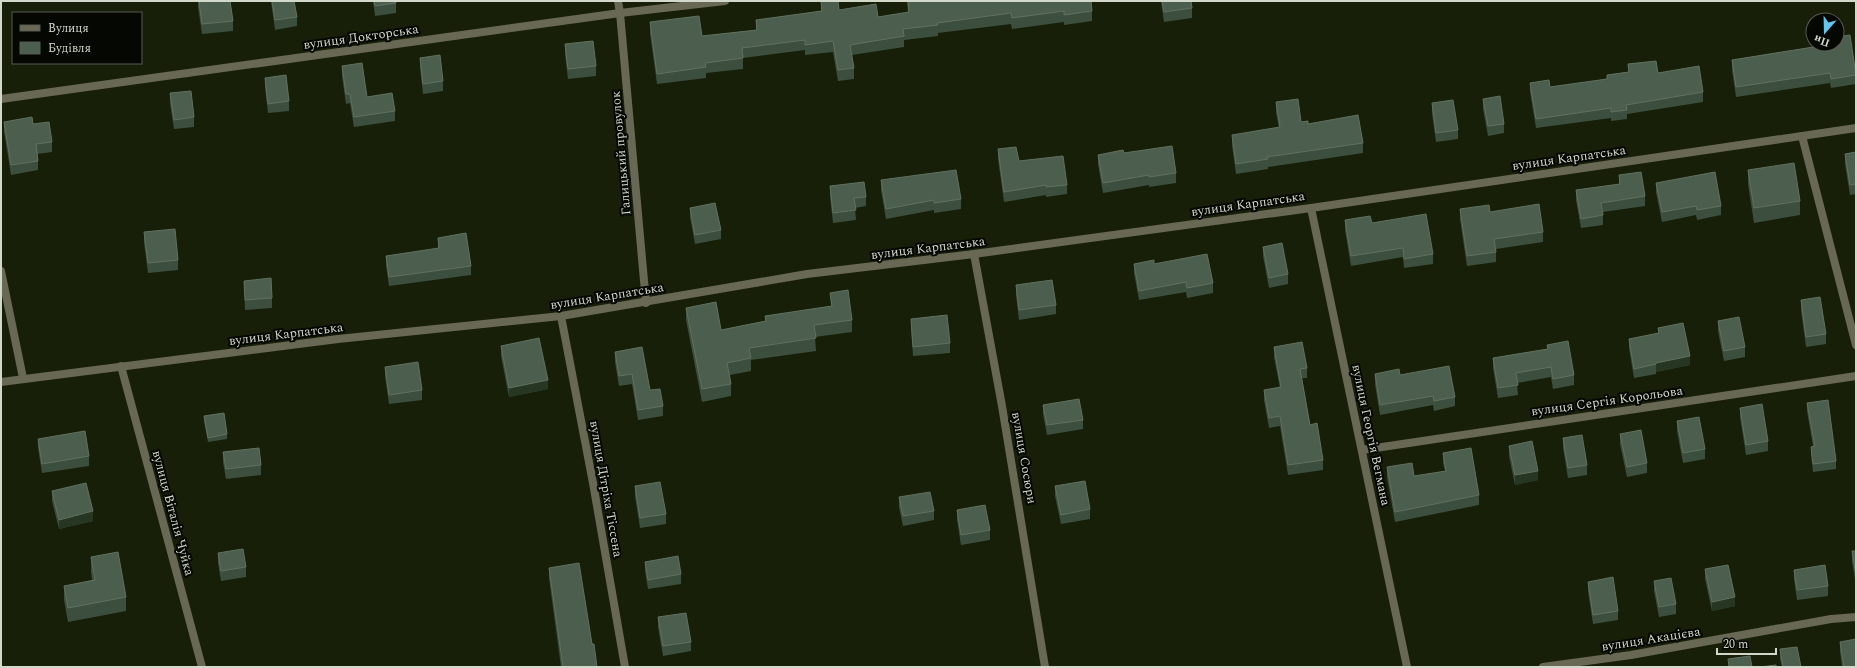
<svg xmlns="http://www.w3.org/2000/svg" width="1857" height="668" viewBox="0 0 1857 668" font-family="Spectral,serif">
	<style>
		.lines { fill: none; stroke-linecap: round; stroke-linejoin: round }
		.minor { stroke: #696854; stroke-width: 8 }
		.wall { fill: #3c4f3e }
		.shaded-wall { fill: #273622 }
		.building { fill: #4c5e4d; stroke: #617160 }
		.labels { text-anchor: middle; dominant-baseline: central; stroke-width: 4; stroke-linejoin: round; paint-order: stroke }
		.street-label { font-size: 13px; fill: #d2d8ca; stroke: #050702 }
	</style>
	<rect width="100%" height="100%" fill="#171f09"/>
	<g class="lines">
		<g class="minor">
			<polyline points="618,1 620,13 646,303"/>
			<polyline points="1,99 620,13 725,1"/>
			<polyline points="1802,136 1856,345"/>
			<polyline points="1311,208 1407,667"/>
			<polyline points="974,254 1002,406 1045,667"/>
			<polyline points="1,271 23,378"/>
			<polyline points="561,316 593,483 625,667"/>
			<polyline points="121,366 202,667"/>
			<polyline points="1,382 338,339 561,316 807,274 974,254 1311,208 1856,128"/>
			<polyline points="1362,450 1856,376"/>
			<polyline points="1543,667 1631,655 1831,619 1856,617"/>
		</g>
	</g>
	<g class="wall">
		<polygon points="198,1 230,1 233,21 233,31 202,34 198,7"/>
		<polygon points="271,1 294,1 297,17 297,26 275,30"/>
		<polygon points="373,1 396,1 396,13 375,16"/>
		<polygon points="821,1 839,10 878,17 908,13 907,1 1091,1 1092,11 1092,21 1064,25 1064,22 1012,29 1011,24 938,33 938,36 904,40 904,47 852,55 854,68 854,79 838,81 833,52 805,55 805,50 743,58 743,69 706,73 706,78 657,84 650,33 650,22 702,36 756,30 756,20 821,11"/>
		<polygon points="1161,1 1191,1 1192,8 1192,18 1164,22"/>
		<polygon points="565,44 596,66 596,76 568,79 565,54"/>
		<polygon points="1825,44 1837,44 1856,72 1856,84 1831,88 1830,83 1736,97 1732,70 1732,60 1825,45"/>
		<polygon points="420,58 443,81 443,91 423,94 420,68"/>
		<polygon points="1628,64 1658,73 1703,92 1703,102 1627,114 1627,119 1611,121 1611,118 1536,128 1530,92 1530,83 1550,87 1607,79 1607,75 1628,72"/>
		<polygon points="342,66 367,97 395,111 395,121 354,127 350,103 346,104 342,76"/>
		<polygon points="265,78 289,101 289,111 268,113 265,87"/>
		<polygon points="170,93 194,117 194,127 174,129 170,103"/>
		<polygon points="1483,99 1504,124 1504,133 1488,136 1483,109"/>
		<polygon points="1276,102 1301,122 1308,124 1363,143 1363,153 1268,167 1268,169 1236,174 1232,145 1232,135 1279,128 1276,112"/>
		<polygon points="1432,103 1458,130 1458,139 1436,142 1432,113"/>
		<polygon points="4,122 33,124 52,142 52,152 37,154 38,161 38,170 11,175 4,131"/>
		<polygon points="998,149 1019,161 1067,185 1067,194 1046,197 1046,195 1004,202 998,159"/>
		<polygon points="1856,152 1856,194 1850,195 1845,164 1845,154"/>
		<polygon points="1124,153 1176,173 1176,183 1149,187 1149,185 1103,193 1098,164 1098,155"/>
		<polygon points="1748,170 1800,201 1800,215 1754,223 1748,184"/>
		<polygon points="1619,175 1645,196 1645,206 1603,212 1603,225 1581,228 1576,200 1576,190 1619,184"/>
		<polygon points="881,180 961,199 961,209 934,213 934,210 886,219 881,190"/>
		<polygon points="1656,183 1721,206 1721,215 1697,220 1696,215 1662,222 1656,192"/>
		<polygon points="830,186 866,197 866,206 855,208 856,220 833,223 830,196"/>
		<polygon points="690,208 721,230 721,239 695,244 690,217"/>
		<polygon points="1460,209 1490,212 1543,232 1543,242 1496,249 1496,262 1467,266 1460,219"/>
		<polygon points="1345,220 1372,223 1433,254 1433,264 1404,268 1403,257 1351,266 1345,230"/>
		<polygon points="144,232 178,260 178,270 148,273 144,242"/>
		<polygon points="438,238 471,266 471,275 389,286 386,265 386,256 438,249"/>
		<polygon points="1263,247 1288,274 1288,284 1269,288 1263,256"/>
		<polygon points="1134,264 1154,264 1213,283 1213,293 1187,298 1186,292 1139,300 1134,273"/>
		<polygon points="244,281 272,298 272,308 245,310"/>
		<polygon points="1016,285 1056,305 1056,314 1019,320 1016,295"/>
		<polygon points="830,293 852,320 852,332 815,337 816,351 751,360 751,371 730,375 731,384 731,396 702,402 686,320 686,308 721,330 765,321 765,316 831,306"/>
		<polygon points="1801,300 1826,334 1826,344 1806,347 1801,310"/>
		<polygon points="911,319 950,343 950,353 913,356 911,329"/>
		<polygon points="1718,321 1745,347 1745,357 1724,361 1718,331"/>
		<polygon points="1658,328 1690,365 1656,372 1656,374 1634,378 1629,348 1629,339 1658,333"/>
		<polygon points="1547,345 1574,375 1574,385 1553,389 1551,377 1517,383 1518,395 1498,398 1493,368 1493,358 1547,349"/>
		<polygon points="501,346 548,389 509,397 501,356"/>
		<polygon points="1274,347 1307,368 1307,378 1302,378 1310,425 1323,460 1323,470 1288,475 1280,426 1269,428 1264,400 1264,390 1280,388 1274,357"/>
		<polygon points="615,352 663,406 663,416 638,420 632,384 619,386 615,362"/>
		<polygon points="385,367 422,390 422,400 389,404 385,376"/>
		<polygon points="1375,374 1400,375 1455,397 1455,406 1434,411 1433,405 1380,415 1375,384"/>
		<polygon points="1807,403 1836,461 1836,469 1813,472 1811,454 1811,447 1813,446 1807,411"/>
		<polygon points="1043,405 1083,420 1083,429 1047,435 1043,414"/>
		<polygon points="1740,408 1768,441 1768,451 1746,455 1740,417"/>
		<polygon points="204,416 227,434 227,439 208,442 204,421"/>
		<polygon points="1677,421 1705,449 1705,459 1683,463 1677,431"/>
		<polygon points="1620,434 1647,463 1647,473 1627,477 1620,444"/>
		<polygon points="1563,438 1587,465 1587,475 1568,478 1563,448"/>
		<polygon points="38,439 89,456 89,466 42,473 38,448"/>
		<polygon points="1509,446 1538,480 1515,485 1509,456"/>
		<polygon points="223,452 261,465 261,475 226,479 223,462"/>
		<polygon points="1443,453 1479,495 1479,505 1395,522 1387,477 1387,467 1414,476 1445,471 1443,463"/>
		<polygon points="635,486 666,514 666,524 640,528 635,496"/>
		<polygon points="1055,486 1090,509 1090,519 1061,524 1055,496"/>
		<polygon points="52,491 93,521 59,529 52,501"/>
		<polygon points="899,497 934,511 934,520 903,526 899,507"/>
		<polygon points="957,510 990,530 990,540 961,545 957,520"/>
		<polygon points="1852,551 1856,551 1856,585 1852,561"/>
		<polygon points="218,553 246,567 246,577 221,581 218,563"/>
		<polygon points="91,557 126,597 126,611 68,622 64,600 64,586 92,580 91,572"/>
		<polygon points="645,562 681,574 681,584 648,589 645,571"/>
		<polygon points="549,568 597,667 561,667 549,578"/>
		<polygon points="1705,569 1735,606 1712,611 1705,579"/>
		<polygon points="1794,570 1828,586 1828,596 1797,600 1794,579"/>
		<polygon points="1654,581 1676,604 1676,614 1659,617 1654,591"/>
		<polygon points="1588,582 1618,611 1618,620 1593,624 1588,591"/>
		<polygon points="658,617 691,642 691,651 663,656 658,627"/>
		<polygon points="1840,642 1856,667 1842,667 1840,651"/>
		<polygon points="1780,649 1801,667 1782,667 1780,659"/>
	</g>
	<g class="shaded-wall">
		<polygon points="1690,356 1690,365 1656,372 1656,363"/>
		<polygon points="548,380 548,389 509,397 509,388"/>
		<polygon points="1538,471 1538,480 1515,485 1515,475"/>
		<polygon points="93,511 93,521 59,529 59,520"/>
		<polygon points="1735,597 1735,606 1712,611 1712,602"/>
	</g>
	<g class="building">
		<polygon points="199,1 230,1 233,21 202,24"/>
		<polygon points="272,1 294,1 297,17 275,20"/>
		<polygon points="374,1 396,1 396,3 375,6"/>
		<polygon points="821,1 838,1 839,10 876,4 878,17 909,12 908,1 1091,1 1092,11 1064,15 1064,11 1012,18 1011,13 937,23 938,25 903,29 904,36 850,45 854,68 838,70 833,41 805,45 805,40 742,48 743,58 705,63 706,67 657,74 650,22 699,16 702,36 757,30 756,20 822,11"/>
		<polygon points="1162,1 1191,1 1192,8 1164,12"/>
		<polygon points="1850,35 1856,75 1831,79 1830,73 1736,87 1732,60 1826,45 1826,44 1837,44 1837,37"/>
		<polygon points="593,41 596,66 568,69 565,44"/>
		<polygon points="440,55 443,81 423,84 420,58"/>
		<polygon points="1656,61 1658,73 1699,66 1703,92 1626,105 1627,110 1611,112 1611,108 1536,119 1530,83 1549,80 1550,87 1607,79 1607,75 1629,72 1628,64"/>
		<polygon points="362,63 367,97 392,93 395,111 354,117 350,94 346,94 342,66"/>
		<polygon points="286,75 289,101 268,104 265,78"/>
		<polygon points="191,91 194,117 174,120 170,93"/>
		<polygon points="1500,96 1504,124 1488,126 1483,99"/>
		<polygon points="1298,99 1301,122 1308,121 1308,124 1358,115 1363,143 1267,157 1268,159 1236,164 1232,135 1280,127 1276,102"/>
		<polygon points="1453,100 1458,130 1436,133 1432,103"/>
		<polygon points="32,117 33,124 49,122 52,142 36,144 38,161 11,165 4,122"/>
		<polygon points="1172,146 1176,173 1149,177 1149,175 1103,183 1098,155 1123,150 1124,153"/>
		<polygon points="1016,147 1019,161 1063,156 1067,185 1046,187 1046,185 1004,192 998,149"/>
		<polygon points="1856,152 1856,184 1850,185 1845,154"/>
		<polygon points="1794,163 1800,201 1754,208 1748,170"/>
		<polygon points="956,170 961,199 934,203 934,200 886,209 881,180"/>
		<polygon points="1641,172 1645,196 1601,203 1603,215 1581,219 1576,190 1620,184 1619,175"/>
		<polygon points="1715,172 1721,206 1697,210 1696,206 1662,212 1656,183"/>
		<polygon points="864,182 866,197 854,198 856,210 833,213 830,186"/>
		<polygon points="715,203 721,230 695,235 690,208"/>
		<polygon points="1539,204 1543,232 1494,239 1496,252 1467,256 1460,209 1489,205 1490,212"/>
		<polygon points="1426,214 1433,254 1404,259 1403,248 1351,256 1345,220 1370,216 1372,223"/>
		<polygon points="175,229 178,260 148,263 144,232"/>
		<polygon points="466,233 471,266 389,277 386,256 439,248 438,238"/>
		<polygon points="1282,243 1288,274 1269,278 1263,247"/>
		<polygon points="1207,254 1213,283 1187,288 1186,282 1139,291 1134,264 1154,260 1154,264"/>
		<polygon points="271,278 272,298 245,300 244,281"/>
		<polygon points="1052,280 1056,305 1019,310 1016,285"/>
		<polygon points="848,290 852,320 814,325 816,338 749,348 751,358 727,363 731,384 702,389 686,308 716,302 721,330 766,321 765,316 832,306 830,293"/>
		<polygon points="1820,297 1826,334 1806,337 1801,300"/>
		<polygon points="947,315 950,343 913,347 911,319"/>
		<polygon points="1739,317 1745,347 1724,351 1718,321"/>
		<polygon points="1683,323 1690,356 1656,363 1656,364 1634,369 1629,339 1659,333 1658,328"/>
		<polygon points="539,338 548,380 509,388 501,346"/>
		<polygon points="1568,341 1574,375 1553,379 1551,367 1516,373 1518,385 1498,388 1493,358 1548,349 1547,345"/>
		<polygon points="1302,342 1307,368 1300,369 1310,425 1317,423 1323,460 1288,465 1280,416 1269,418 1264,390 1281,387 1274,347"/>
		<polygon points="642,347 650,390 660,389 663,406 638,410 632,374 619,376 615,352"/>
		<polygon points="418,362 422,390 389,395 385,367"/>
		<polygon points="1449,366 1455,397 1434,401 1433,396 1380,405 1375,374 1399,369 1400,375"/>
		<polygon points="1079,399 1083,420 1047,425 1043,405"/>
		<polygon points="1828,400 1836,461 1813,464 1811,447 1815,446 1807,403"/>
		<polygon points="1762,404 1768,441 1746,445 1740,408"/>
		<polygon points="224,413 227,434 208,438 204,416"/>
		<polygon points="1699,417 1705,449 1683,453 1677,421"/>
		<polygon points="1641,430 1647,463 1627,467 1620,434"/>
		<polygon points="85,431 89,456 42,464 38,439"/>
		<polygon points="1582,435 1587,465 1568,468 1563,438"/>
		<polygon points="1532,441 1538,471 1515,475 1509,446"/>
		<polygon points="259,448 261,465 226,469 223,452"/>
		<polygon points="1471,448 1479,495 1395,512 1387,467 1412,463 1414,476 1446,471 1443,453"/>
		<polygon points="1085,481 1090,509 1061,515 1055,486"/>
		<polygon points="660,482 666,514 640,518 635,486"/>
		<polygon points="86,483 93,511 59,520 52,491"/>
		<polygon points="930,492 934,511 903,516 899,497"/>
		<polygon points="985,505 990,530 961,535 957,510"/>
		<polygon points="243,549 246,567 221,571 218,553"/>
		<polygon points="1852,551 1856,551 1856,575"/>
		<polygon points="118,552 126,597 68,608 64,586 95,580 91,557"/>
		<polygon points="678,556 681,574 648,580 645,562"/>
		<polygon points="579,563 592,644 594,644 597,667 563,667 549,568"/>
		<polygon points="1728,565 1735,597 1712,602 1705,569"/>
		<polygon points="1825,565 1828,586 1797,590 1794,570"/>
		<polygon points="1613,577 1618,611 1593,615 1588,582"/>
		<polygon points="1671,578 1676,604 1659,607 1654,581"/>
		<polygon points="686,613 691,642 663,646 658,617"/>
		<polygon points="1856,639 1856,667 1844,667 1840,642"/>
		<polygon points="1797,647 1801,667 1783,667 1780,649"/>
		<polygon points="1750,656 1752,667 1729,667 1728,659"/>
		<polygon points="1776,665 1776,667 1759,667"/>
	</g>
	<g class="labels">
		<g class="street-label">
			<text transform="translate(361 37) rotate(-8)">вулиця Докторська</text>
			<text transform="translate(621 153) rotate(-95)">Галицький провулок</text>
			<text transform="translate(1569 158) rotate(-8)">вулиця Карпатська</text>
			<text transform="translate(1248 204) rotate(-8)">вулиця Карпатська</text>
			<text transform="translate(928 248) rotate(-7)">вулиця Карпатська</text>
			<text transform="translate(607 296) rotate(-9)">вулиця Карпатська</text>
			<text transform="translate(286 334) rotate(-7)">вулиця Карпатська</text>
			<text transform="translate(1607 401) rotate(-8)">вулиця Сергія Корольова</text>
			<text transform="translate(1371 435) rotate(78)">вулиця Георгія Вегмана</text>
			<text transform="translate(1024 458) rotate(80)">вулиця Сосюри</text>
			<text transform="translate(606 489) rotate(80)">вулиця Дітріха Тіссена</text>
			<text transform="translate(173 513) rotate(75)">вулиця Віталія Чуйка</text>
			<text transform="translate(1651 639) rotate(-9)">вулиця Акацієва</text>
		</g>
	</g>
	<rect width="1857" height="668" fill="none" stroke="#d2d8ca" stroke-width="4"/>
	<rect x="12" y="12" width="130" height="52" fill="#050702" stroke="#575b52"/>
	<rect x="20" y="25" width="20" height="6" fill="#696854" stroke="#575b52"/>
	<text x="48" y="32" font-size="12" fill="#d2d8ca">Вулиця</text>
	<rect x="20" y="42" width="20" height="12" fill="#4c5e4d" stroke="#575b52"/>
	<text x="48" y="52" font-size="12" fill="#d2d8ca">Будівля</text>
	<g transform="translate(1825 32) rotate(200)"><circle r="19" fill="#050702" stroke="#575b52"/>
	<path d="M0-3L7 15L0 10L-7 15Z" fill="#64c5ee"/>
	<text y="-6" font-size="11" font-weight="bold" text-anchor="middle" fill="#d2d8ca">Пн</text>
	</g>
	<path d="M1717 648v6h59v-6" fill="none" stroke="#d2d8ca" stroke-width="2"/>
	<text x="1723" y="648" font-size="12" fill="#d2d8ca" stroke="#050702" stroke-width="3" paint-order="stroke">20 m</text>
</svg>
